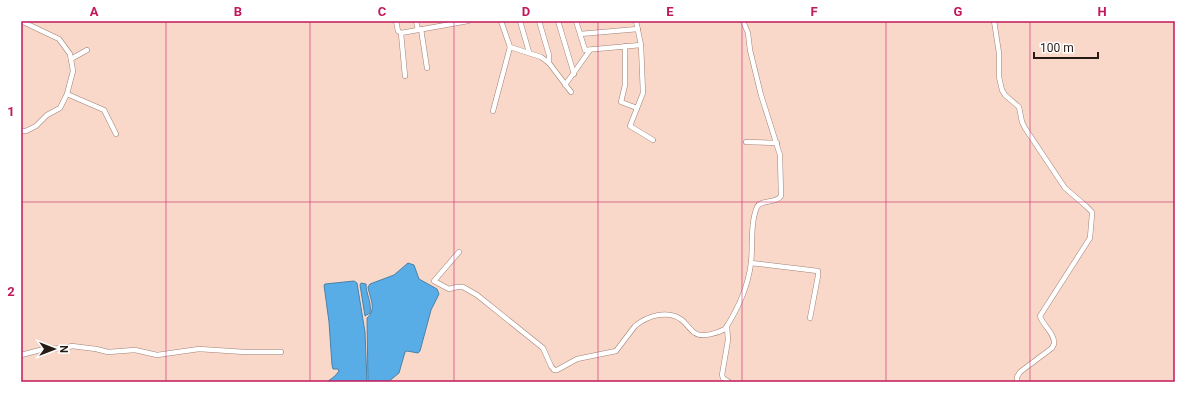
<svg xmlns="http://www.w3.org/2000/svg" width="1196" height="403" viewBox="0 0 1196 403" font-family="Roboto,sans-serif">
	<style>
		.water { fill: #59ade7; stroke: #4a81a8 }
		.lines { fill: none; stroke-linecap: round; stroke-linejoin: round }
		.minor-casing { stroke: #a08275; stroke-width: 5.5 }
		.minor { stroke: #fff; stroke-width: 4.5 }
		.grid { fill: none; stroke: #c2185b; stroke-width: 1; stroke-opacity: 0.55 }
		.neatline { fill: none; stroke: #c2185b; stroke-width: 1.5 }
		.grid-label { font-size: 13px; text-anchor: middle; font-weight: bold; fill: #c2185b }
	</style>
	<rect width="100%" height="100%" fill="#f9d8ca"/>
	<g class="water">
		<path d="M 408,263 L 414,265 L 419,279 L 437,289 L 439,294 L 431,310 L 420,351 L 418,353 L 407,351 L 405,352 L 399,373 L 388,382 L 368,382 L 367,318 C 377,309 370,299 368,287 L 370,284 L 394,275 Z"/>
		<polygon points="354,281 357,283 365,332 367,382 327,382 335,376 339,371 338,369 333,369 332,365 329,322 324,285 325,284"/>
		<path d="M 361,283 L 366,284 C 366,294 372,303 370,313 L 365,316 L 360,285 Z"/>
	</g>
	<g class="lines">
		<g class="minor-casing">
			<g id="minor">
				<polyline points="21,21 59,39 70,54 73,71 67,94 60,108 47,115 36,126 26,131 21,131"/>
				<polyline points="396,21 398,31 401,33 405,76"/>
				<polyline points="416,21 418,30"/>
				<polyline points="520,21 529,52"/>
				<polyline points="539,21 549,55 549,63"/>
				<polyline points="558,21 574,74"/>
				<polyline points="576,21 585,50 641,45"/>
				<polyline points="636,21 641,45 643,93 630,126 653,140"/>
				<path d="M 994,21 L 999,53 L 999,77 L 1002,90 L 1005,95 L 1019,107 L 1022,122 L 1025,128 L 1065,188 L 1086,206 L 1092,212 L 1092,214 L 1090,238 L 1040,316 C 1043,326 1055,333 1054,344 L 1052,348 L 1020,372 L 1017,377 L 1017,382"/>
				<polyline points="421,29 427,68"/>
				<polyline points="401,33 468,21"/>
				<polyline points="580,34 638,29"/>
				<polyline points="625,46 625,85 621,102 637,108"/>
				<polyline points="510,47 541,57 549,63 571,92"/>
				<polyline points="71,59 87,50"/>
				<polyline points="565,85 590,50"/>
				<polyline points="67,94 104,110 116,134"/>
				<polyline points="493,111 510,47 501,21"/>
				<polyline points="746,142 777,143"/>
				<path d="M 459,252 L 434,281 L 449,289 L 457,287 L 463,287 L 477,295 L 543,348 L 551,366 L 554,370 L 557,370 L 577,359 L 616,351 L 635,326 C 647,316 668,309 682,320 C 687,324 690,330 695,333 C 702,338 718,333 725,329 C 738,309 748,287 751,263 C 753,245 750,224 757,207 C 761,199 776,204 781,196 L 780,155 L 761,95 L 750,50 L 748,33 L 743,21"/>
				<polyline points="751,263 818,271 818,276 810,318"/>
				<polyline points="727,326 728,340 722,375 723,378 729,382"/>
				<polyline points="21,355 44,349 65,348 72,346 96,349 108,352 135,350 157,355 199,349 245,352 281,352"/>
			</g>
		</g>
		<use href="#minor" class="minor"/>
	</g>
	<path class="grid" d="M 166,21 L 166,382M 310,21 L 310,382M 454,21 L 454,382M 598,21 L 598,382M 742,21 L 742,382M 886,21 L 886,382M 1030,21 L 1030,382M 21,202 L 1175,202"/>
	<rect width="1196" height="403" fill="none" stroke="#ffffff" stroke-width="44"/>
	<g transform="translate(54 349) rotate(90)" stroke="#ffffff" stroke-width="3" paint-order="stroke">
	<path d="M0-3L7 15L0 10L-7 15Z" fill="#271b16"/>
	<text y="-6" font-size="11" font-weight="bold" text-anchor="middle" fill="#271b16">N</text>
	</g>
	<path d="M1034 52v6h64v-6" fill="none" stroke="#271b16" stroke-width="2"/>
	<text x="1040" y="52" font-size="12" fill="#271b16" stroke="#ffffff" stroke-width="3" paint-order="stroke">100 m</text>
	<rect x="22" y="22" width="1152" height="359" class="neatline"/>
	<g class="grid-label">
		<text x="94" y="16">A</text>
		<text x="238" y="16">B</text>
		<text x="382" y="16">C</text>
		<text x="526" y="16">D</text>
		<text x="670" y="16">E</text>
		<text x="814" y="16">F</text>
		<text x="958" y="16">G</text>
		<text x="1102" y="16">H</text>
		<text x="11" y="116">1</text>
		<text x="11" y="296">2</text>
	</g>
</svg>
